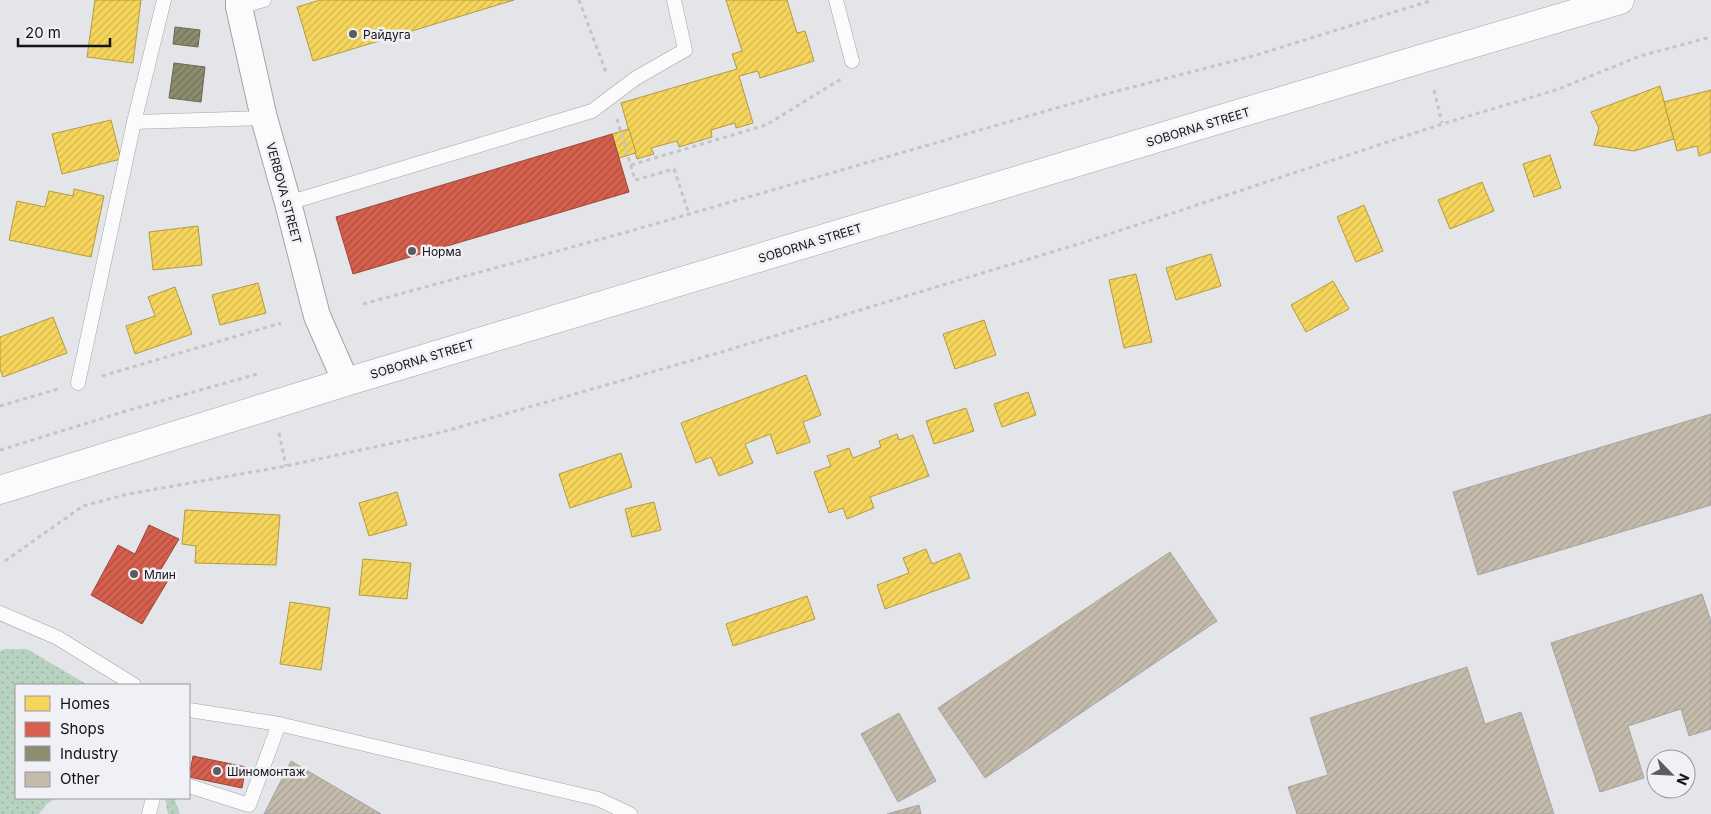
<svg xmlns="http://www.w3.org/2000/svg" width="1711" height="814" viewBox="0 0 1711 814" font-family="Inter,sans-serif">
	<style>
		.grass { fill: url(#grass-dots) }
		.homes { fill: url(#homes-hatch); stroke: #b29b46 }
		.shops { fill: url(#shops-hatch); stroke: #9c493c }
		.industry { fill: url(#industry-hatch); stroke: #686853 }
		.building { fill: url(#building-hatch); stroke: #a5a5a5 }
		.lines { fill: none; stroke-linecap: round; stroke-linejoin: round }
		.service-casing { stroke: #a4a4a6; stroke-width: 15 }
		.minor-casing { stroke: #a4a4a6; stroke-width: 28 }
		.primary-casing { stroke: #a4a4a6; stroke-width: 29 }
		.path { stroke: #c5c5c7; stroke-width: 3; stroke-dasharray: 4 4; stroke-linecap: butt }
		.service { stroke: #fbfbfc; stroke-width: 14 }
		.minor { stroke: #fbfbfc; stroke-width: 26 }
		.primary { stroke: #fbfbfc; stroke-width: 28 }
		.poi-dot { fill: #5c5c5e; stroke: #f0f1f6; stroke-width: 2 }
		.labels { text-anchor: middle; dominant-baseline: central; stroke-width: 5; stroke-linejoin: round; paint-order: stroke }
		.poi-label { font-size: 12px; fill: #131314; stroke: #f0f1f6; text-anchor: start }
		.street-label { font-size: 12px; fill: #131314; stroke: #f0f1f6 }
	</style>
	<defs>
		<pattern id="grass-dots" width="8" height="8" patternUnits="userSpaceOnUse" patternTransform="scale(1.25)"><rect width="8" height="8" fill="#b7d2bf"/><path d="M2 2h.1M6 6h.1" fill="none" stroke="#9cb3a3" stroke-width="1.8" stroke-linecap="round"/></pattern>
		<pattern id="homes-hatch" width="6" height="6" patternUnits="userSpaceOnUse" patternTransform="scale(1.25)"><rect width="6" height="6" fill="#f6d55c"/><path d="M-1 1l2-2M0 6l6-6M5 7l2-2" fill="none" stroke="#d2b64f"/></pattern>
		<pattern id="shops-hatch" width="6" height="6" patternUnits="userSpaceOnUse" patternTransform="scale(1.25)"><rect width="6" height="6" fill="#d6604d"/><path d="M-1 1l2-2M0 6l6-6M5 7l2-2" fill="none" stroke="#ac4e3f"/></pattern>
		<pattern id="industry-hatch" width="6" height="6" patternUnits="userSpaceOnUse" patternTransform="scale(1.25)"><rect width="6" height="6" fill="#8c8c6e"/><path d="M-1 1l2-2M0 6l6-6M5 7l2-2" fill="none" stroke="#717159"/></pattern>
		<pattern id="building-hatch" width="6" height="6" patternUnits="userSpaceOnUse" patternTransform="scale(1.25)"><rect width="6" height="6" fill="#c5bbac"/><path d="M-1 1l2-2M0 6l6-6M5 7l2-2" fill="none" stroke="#a8a093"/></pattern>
	</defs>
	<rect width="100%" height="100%" fill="#e4e5e8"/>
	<g class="grass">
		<polygon points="5,649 27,649 88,685 16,685 16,798 56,798 47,804 39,814 0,814 0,651"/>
		<polygon points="165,798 174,798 180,814 168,814"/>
	</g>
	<g class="homes">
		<polygon points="95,0 141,0 133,63 87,57"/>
		<polygon points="320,0 514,0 313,61 297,7"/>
		<polygon points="726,0 787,0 797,33 805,31 814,61 760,78 758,71 739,76 753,123 736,128 735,123 711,130 712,137 679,147 677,141 651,148 654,154 637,159 621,103 737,69 732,54 742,51"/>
		<polygon points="1660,86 1674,139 1634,151 1594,145 1599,128 1591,112"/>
		<polygon points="1711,90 1711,152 1699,156 1697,146 1677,151 1664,102"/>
		<polygon points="111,120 121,159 62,174 52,134"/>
		<polygon points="629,129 636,153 619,158 612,134"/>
		<polygon points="1550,155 1561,188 1534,197 1523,164"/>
		<polygon points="1482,182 1494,211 1450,229 1438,200"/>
		<polygon points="74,189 104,196 91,257 9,240 17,201 45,207 49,191 73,196"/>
		<polygon points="1364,205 1383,251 1356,262 1337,217"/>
		<polygon points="198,226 202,265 153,270 149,232"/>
		<polygon points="1211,254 1221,286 1176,300 1166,268"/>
		<polygon points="1136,274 1152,342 1124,348 1109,280"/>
		<polygon points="1333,281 1349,309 1306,332 1291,305"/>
		<polygon points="258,283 266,313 220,325 212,295"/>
		<polygon points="175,287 192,334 135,354 126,326 155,316 148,297"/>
		<polygon points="53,317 67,353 3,377 0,369 0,337"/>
		<polygon points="984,320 996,355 955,369 943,334"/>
		<polygon points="806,375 821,415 803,422 810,442 777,454 770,434 745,444 753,463 719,476 711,457 696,463 681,423"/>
		<polygon points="1028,392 1036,415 1002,427 994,404"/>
		<polygon points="966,408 974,431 934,444 926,421"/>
		<polygon points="897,434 899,440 913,435 929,476 870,497 874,508 847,519 843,508 829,513 814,472 831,466 827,456 849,448 853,458 881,447 879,441"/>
		<polygon points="621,453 632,487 570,508 559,474"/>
		<polygon points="397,492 407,525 369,536 359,503"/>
		<polygon points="654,502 661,530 632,537 625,509"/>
		<polygon points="185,510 280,515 276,565 195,563 196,546 182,544"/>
		<polygon points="926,549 932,564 960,553 970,578 885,609 877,585 909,573 903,558"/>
		<polygon points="363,559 411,563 407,599 359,595"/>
		<polygon points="807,596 815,619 733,646 726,624"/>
		<polygon points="290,602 330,608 321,670 280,664"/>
	</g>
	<g class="shops">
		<polygon points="612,134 629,192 353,274 336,217"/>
		<polygon points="149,525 179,539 160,571 170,577 142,624 91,595 118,545 135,554"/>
		<polygon points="193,756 246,767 242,788 189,777"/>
	</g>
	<g class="industry">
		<polygon points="175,27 200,30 198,47 173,44"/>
		<polygon points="174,63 205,67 201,102 169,98"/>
	</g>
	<g class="building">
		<polygon points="1711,414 1711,505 1478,575 1453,492"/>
		<polygon points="1170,552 1217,621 985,778 938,708"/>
		<polygon points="1702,594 1711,621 1711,729 1689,736 1681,709 1628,726 1644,778 1600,792 1551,643"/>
		<polygon points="1467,667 1485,724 1521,712 1554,814 1297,814 1288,787 1328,775 1310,718"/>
		<polygon points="899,713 936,781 898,802 861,734"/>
		<polygon points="291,761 381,814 264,814"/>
		<polygon points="919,805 921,814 887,814"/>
	</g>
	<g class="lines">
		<g class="service-casing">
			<g id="service">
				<polyline points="836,0 852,61"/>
				<polyline points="239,7 264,0"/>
				<polyline points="134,122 264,118"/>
				<polyline points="288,203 592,111 636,78 685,50 674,0"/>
				<polyline points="78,383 134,122 164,0"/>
				<polyline points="0,613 58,638 134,685"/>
				<polyline points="189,710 279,724 598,799 630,814"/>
				<polyline points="189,786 249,805 279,724"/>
				<polyline points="149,814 153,798"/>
			</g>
		</g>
		<g class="minor-casing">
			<polyline id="minor" points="239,0 239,7 264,118 288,203 317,316 346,382"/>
		</g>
		<g class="primary-casing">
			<polyline id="primary" points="0,490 346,382 1424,58 1620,0"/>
		</g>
		<g class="path">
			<polyline points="579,0 606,72"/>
			<polyline points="1434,90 1442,123"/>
			<polyline points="617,119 635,180 674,169 689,214"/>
			<polyline points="631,165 766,125 841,79"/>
			<polyline points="363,304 627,232 1098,96 1253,56 1433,0"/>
			<polyline points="102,376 281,323"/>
			<polyline points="0,406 58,389"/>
			<polyline points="279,433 286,466"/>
			<polyline points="0,450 136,408 261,373"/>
			<polyline points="5,561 83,506 128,494 286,466 435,434 718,353 1085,242 1442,124 1556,90 1640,56 1711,37"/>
		</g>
		<use href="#service" class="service"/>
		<use href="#minor" class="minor"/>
		<use href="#primary" class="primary"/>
	</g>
	<g class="poi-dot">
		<circle cx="353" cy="34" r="5"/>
		<circle cx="412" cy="251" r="5"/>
		<circle cx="134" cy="574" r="5"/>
		<circle cx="217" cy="771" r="5"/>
	</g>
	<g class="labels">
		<g class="poi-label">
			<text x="363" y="34">Райдуга</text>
			<text x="422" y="251">Норма</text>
			<text x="144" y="574">Млин</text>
			<text x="227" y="771">Шиномонтаж</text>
		</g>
		<g class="street-label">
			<text transform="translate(1198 127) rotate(-17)">SOBORNA STREET</text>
			<text transform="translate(284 193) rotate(75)">VERBOVA STREET</text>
			<text transform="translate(810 243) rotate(-17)">SOBORNA STREET</text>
			<text transform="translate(422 359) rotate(-17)">SOBORNA STREET</text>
		</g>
	</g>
	<rect x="15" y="684" width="175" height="115" fill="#f0f1f6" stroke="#98989c"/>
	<rect x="25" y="696" width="25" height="15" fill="#f6d55c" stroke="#98989c"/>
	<text x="60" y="709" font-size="15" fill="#131314">Homes</text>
	<rect x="25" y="722" width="25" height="15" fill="#d6604d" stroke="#98989c"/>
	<text x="60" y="734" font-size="15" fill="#131314">Shops</text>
	<rect x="25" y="746" width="25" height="15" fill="#8c8c6e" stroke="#98989c"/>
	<text x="60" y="759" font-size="15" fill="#131314">Industry</text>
	<rect x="25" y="772" width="25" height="15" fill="#c5bbac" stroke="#98989c"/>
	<text x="60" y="784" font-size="15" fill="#131314">Other</text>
	<g transform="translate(1671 774) rotate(114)"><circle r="24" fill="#f0f1f6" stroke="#98989c"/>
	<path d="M0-4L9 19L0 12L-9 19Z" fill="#5c5c5e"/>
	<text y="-8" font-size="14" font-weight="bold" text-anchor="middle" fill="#131314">N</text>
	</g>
	<path d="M18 38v8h92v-8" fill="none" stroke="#131314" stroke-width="2.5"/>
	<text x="25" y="38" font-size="15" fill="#131314" stroke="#f0f1f6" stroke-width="4" paint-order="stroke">20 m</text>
</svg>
